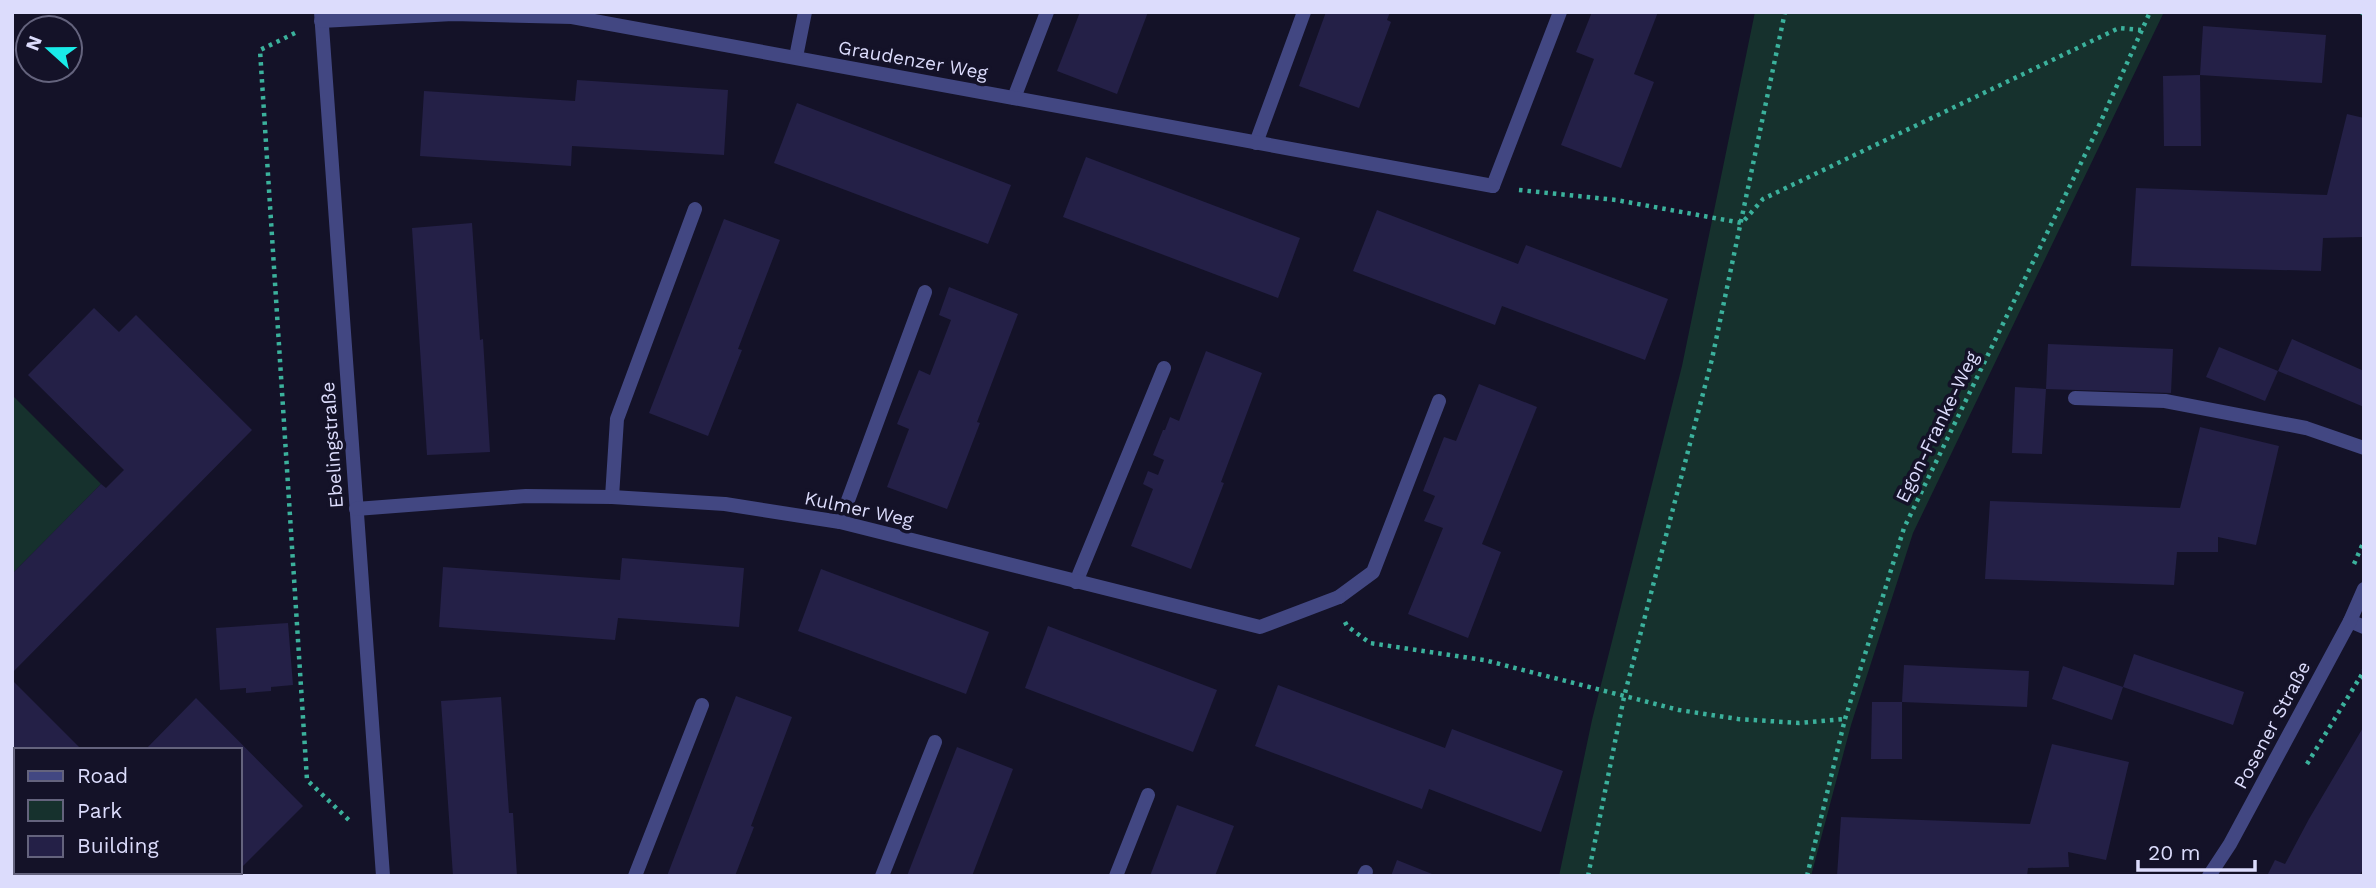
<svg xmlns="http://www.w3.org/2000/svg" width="2376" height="888" viewBox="0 0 2376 888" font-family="'Work Sans',sans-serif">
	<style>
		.green { fill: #16312d }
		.building { fill: #242047 }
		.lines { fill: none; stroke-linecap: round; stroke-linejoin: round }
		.path { stroke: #3bb19c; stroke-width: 4.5; stroke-dasharray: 3.5 5; stroke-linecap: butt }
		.service { stroke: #424782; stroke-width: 14 }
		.minor { stroke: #424782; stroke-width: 14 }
		.labels { text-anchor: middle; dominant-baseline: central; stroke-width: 7; stroke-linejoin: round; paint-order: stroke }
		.street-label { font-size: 19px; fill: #dcdcfc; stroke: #141228 }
	</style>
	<rect width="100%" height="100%" fill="#141228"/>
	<g class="green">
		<polygon points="1755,12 2164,12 1913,533 1851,725 1811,876 1559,876 1592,720 1682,366"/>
		<polygon points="12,395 101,484 12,574"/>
	</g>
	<g class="building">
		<polygon points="1080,12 1148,12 1117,94 1057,71"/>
		<polygon points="1326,12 1390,12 1387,20 1391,22 1359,108 1299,86"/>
		<polygon points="1592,12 1658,12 1634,74 1654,82 1621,168 1561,145 1594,59 1576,52"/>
		<polygon points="2203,26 2326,35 2322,83 2200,75"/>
		<polygon points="2200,75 2201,146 2164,146 2163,76"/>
		<polygon points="577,80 728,90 724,155 572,146 571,166 420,156 424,91 575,101"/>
		<polygon points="797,103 1011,185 988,244 774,163"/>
		<polygon points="2347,114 2364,118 2364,237 2323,238 2321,271 2131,266 2136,188 2327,195"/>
		<polygon points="1086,157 1300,238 1278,298 1063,217"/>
		<polygon points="1377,210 1518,264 1526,245 1668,299 1645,360 1502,306 1495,325 1353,271"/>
		<polygon points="724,219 780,240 738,349 742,350 708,436 649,413"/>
		<polygon points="472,223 480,340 483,339 490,452 427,455 412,228"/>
		<polygon points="949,287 1018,314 977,422 980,423 947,509 887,487 909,429 897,424 919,370 930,375 951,320 939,315"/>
		<polygon points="94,308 119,332 136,315 252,430 12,673 12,574 101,484 106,488 124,470 28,375"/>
		<polygon points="2292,339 2364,371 2364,407 2278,371"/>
		<polygon points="2048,344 2173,349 2171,393 2046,389"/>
		<polygon points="2219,347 2278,371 2265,401 2206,377"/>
		<polygon points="1206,351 1262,373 1221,482 1224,483 1191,569 1131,546 1153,489 1143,484 1148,471 1158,475 1164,460 1153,455 1163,430 1165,430 1170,417 1179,421"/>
		<polygon points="1479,384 1537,407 1482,544 1501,552 1468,638 1408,614 1443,528 1424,521 1435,496 1423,491 1444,437 1456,441"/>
		<polygon points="2015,387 2046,389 2042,454 2012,453"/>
		<polygon points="2200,427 2279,446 2256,545 2218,537 2218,552 2177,552 2174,585 1985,579 1990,501 2180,508"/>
		<polygon points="622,558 744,568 739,627 618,618 615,640 439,627 443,567 620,580"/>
		<polygon points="821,569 989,632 966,694 798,631"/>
		<polygon points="288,623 293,685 271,687 271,691 246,693 246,688 220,690 216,628"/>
		<polygon points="1048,626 1217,690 1193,752 1025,688"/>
		<polygon points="2134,654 2244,692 2233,725 2123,687"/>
		<polygon points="1904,665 2029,671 2027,707 1902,702"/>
		<polygon points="2063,666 2123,687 2112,720 2052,699"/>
		<polygon points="12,680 82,750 16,750 16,862 12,859"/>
		<polygon points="1278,685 1445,748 1452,729 1563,771 1541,832 1429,789 1422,809 1255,746"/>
		<polygon points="736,696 792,717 751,826 754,827 735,876 667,876"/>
		<polygon points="501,697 509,813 513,813 517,876 453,876 441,701"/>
		<polygon points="196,698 303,806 240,869 240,750 145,750"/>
		<polygon points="1872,702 1902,702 1902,759 1871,759"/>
		<polygon points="2364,726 2364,868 2359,876 2267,876 2275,860 2285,864 2309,819"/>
		<polygon points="2052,744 2129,762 2106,860 2068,852 2069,867 2028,868 2027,876 1837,876 1841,817 2030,824"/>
		<polygon points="957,747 1013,769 972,876 907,876"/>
		<polygon points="1177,805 1234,826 1215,876 1150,876"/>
		<polygon points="1397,860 1437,876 1391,876"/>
		<polygon points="36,872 236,872 233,876 39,876"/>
	</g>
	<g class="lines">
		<g class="path">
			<polyline points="2361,12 2364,14"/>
			<polyline points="295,33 260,50 307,780 351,822"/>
			<polyline points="1519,190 1616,200 1742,223 1763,199 2119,28 2141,30"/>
			<polyline points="2354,564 2364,541"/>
			<polyline points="1345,622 1347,626 1370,643 1484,660 1679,710 1738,719 1799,723 1845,719"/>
			<polyline points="2360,678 2364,670"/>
			<polyline points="2307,764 2359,679 2364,677"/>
			<polyline points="1588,876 1624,697 1712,359 1785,12"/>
			<polyline points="1807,876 1845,719 1904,528 2096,132 2150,12"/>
		</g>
		<g class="service">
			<polyline points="796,57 805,12"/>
			<polyline points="1014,98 1047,12"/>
			<polyline points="1256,143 1304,12"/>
			<polyline points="1493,186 1560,12"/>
			<polyline points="2075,398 2165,401 2306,428 2364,448"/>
			<polyline points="612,497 617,419 695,209"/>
			<polyline points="840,522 925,292"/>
			<polyline points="1076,582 1164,368"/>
			<polyline points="1339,597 1373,572 1439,401"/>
			<polyline points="635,876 702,705"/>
			<polyline points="882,876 935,742"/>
			<polyline points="1116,876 1148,795"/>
			<polyline points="1364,876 1366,872"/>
		</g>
		<g class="minor">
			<polyline points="321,12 383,876"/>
			<polyline points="321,21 453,14 572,17 1493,186"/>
			<polyline points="356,509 526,496 612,497 725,504 840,522 1260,627 1339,597"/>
			<polyline points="2350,621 2364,627"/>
			<polyline points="2209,876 2230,844 2350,621 2364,589"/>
		</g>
	</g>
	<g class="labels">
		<g class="street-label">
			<text transform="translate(913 60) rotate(10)">Graudenzer Weg</text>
			<text transform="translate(1937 427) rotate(-64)">Egon-Franke-Weg</text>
			<text transform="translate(332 445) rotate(-94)">Ebelingstraße</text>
			<text transform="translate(859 509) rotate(12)">Kulmer Weg</text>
			<text transform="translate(2272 725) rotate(-62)">Posener Straße</text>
		</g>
	</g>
	<rect width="2376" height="888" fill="none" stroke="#dcdcfc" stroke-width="28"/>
	<rect x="14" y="748" width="228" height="126" fill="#141228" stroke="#64637d" stroke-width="2"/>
	<rect x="28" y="771" width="35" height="10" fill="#424782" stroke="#64637d" stroke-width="2"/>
	<text x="77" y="783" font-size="21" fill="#dcdcfc">Road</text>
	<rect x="28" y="800" width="35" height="21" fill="#16312d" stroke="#64637d" stroke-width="2"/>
	<text x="77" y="818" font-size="21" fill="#dcdcfc">Park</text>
	<rect x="28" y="836" width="35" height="21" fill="#242047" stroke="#64637d" stroke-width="2"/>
	<text x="77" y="853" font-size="21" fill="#dcdcfc">Building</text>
	<g transform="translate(49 49) rotate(291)"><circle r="33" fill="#141228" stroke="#64637d" stroke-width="2"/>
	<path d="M0-5L12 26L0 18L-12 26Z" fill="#19ebe8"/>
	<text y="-10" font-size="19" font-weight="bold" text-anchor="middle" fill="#dcdcfc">N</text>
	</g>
	<path d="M2138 860v10h117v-10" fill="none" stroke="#dcdcfc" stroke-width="3.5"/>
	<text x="2148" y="860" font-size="21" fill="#dcdcfc" stroke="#141228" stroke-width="5" paint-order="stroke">20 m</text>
</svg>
